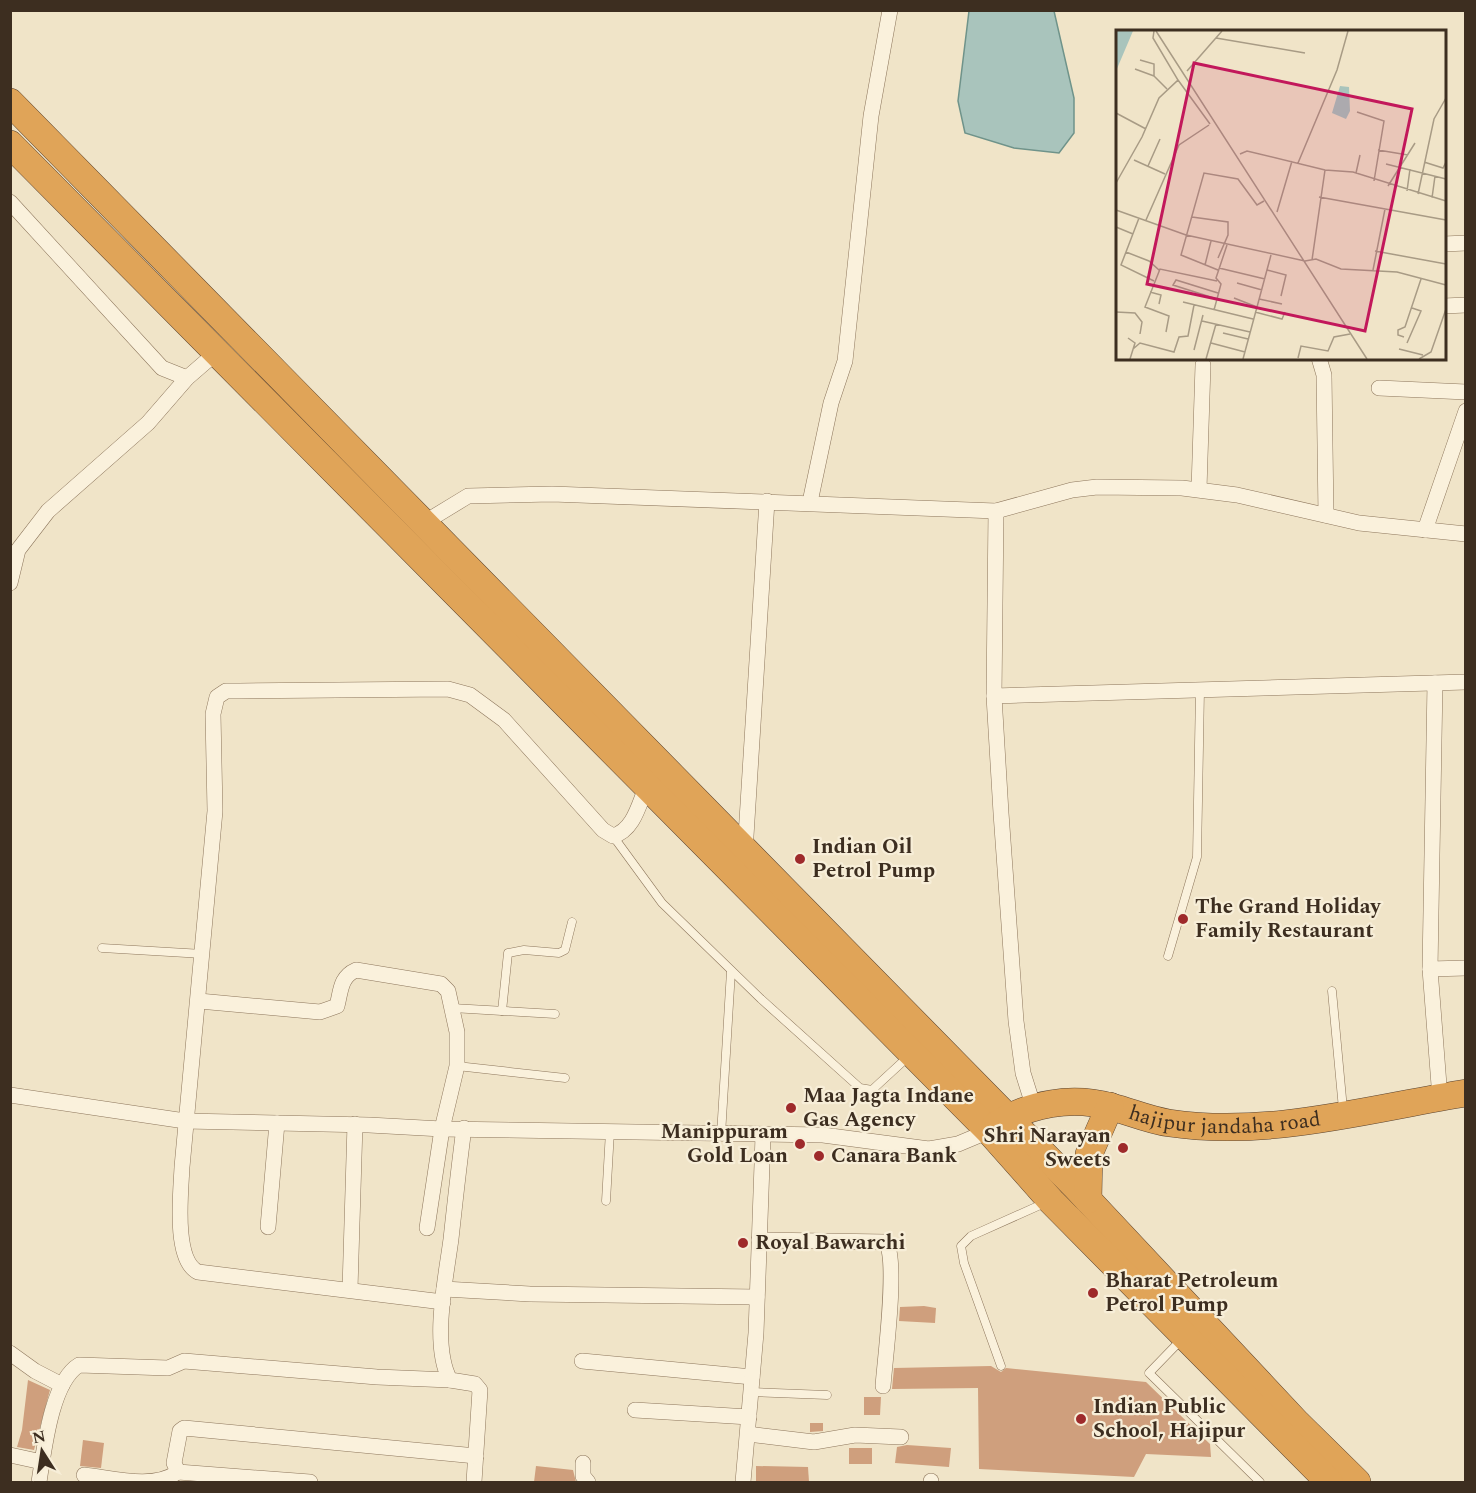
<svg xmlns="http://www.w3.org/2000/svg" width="1476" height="1493" viewBox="0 0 1476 1493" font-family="Spectral,serif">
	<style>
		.water { fill: #a9c4bc; stroke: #6f938a; stroke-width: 1.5 }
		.building { fill: #cf9f7d }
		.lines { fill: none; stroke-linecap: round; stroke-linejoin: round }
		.lane-casing { stroke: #8d765c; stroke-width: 9 }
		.street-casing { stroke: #8d765c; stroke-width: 16 }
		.highway-casing { stroke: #5b4430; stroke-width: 28 }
		.lane { stroke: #faf1dc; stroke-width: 8 }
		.street { stroke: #faf1dc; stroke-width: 15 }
		.highway { stroke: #e0a458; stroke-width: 27 }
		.poi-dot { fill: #9e2a2b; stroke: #f7eed8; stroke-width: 2 }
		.labels { text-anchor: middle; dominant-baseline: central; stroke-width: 4.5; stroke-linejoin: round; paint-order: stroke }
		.poi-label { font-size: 21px; font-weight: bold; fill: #3d2e20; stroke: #f7eed8; text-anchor: start }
		.street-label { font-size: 21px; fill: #3d2e20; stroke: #f7eed8 }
		.inset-road { fill: none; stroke: #a89b85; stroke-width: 1.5 }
		.view { fill: #c2185b; fill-opacity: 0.15; stroke: #c2185b; stroke-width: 3 }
		.inset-edge { fill: none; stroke: #3d2e20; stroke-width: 3 }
	</style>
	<rect width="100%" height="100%" fill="#f0e4c8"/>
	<polygon class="water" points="969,11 1054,11 1074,98 1074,133 1059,153 1014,148 965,133 958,101"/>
	<g class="building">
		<polygon points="924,1306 936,1308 935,1323 899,1321 900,1307"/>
		<polygon points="991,1366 1001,1372 1006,1368 1146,1382 1210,1444 1211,1457 1146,1454 1134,1477 979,1469 978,1388 892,1389 894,1368"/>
		<polygon points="28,1380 50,1390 34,1450 17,1447 22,1430"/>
		<polygon points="864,1397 881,1397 880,1415 864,1415"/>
		<polygon points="810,1423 823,1423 823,1431 810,1432"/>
		<polygon points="83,1440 104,1443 101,1468 80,1466"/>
		<polygon points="907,1445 951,1448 949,1467 895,1463 897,1447"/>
		<rect x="849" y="1448" width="23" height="16"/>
		<polygon points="536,1466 573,1470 576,1482 534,1482"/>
		<polygon points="756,1466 808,1467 809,1482 756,1482"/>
	</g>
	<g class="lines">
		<g class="lane-casing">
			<g id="lane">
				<polyline points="613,836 662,903 761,999 860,1088 872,1090 910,1055"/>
				<polyline points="102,948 203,954"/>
				<polyline points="1168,956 1197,857 1200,690"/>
				<polyline points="1332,991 1343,1109"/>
				<polyline points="452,1008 555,1014"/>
				<polyline points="502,1011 508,953 524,950 559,953 565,950 572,922"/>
				<polyline points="457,1066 565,1078"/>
				<polyline points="721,1135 731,971"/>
				<polyline points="606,1201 610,1131"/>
				<polyline points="1181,1340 1149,1373 1260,1482"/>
				<polyline points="1001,1366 964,1263 961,1246 971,1236 1047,1202"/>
				<polyline points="751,1392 827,1395"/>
			</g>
		</g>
		<g class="street-casing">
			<g id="street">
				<polyline points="10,202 162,368 187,378 217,352"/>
				<polyline points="1444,244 1466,243"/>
				<polyline points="1444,306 1466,305"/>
				<polyline points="1319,358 1324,375 1326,515"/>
				<polyline points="1379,388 1466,392"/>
				<polyline points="1199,489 1203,365"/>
				<polyline points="810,502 831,403 845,361 871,116 890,10"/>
				<polyline points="996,511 994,696 1001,813 1016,1021 1023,1073 1034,1108"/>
				<polyline points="422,524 468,496 552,494 996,511 1072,490 1097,487 1182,488 1237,495 1359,523 1466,534"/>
				<polyline points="1425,530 1466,411"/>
				<polyline points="10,583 18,550 48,511 148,423 187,378"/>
				<polyline points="1435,683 1430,969 1440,1098"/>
				<polyline points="994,696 1466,682"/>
				<polyline points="745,852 767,501"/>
				<polyline points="1430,969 1466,968"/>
				<path d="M 199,1001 L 320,1012 L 337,1006 C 341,991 340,977 356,970 L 441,984 L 448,991 L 457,1032 L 457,1066 L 442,1129 L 427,1228"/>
				<polyline points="10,1095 185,1121 369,1125 442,1129 823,1135 929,1149 958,1144 989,1131"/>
				<path d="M 464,1128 C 459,1165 455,1202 451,1239 C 446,1278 431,1345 450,1380 L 475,1384 L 480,1390 L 474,1482"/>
				<polyline points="268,1227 277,1123"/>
				<path d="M 759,1240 L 886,1242 C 898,1261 885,1358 883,1386"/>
				<polyline points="350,1289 355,1124"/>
				<polyline points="444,1289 530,1294 757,1297"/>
				<path d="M 443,1302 L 198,1272 C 173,1260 181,1191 182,1167 L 215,811 L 213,714 L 217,697 L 226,691 L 239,691 L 448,689 L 470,695 L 504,720 L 603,830 L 613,836 C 634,830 639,804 647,785"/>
				<polyline points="10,1353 35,1371 62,1385"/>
				<polyline points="582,1361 752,1377"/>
				<polyline points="635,1410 749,1417"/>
				<polyline points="748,1434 814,1442 855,1435 901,1437"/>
				<polyline points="10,1455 42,1462"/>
				<polyline points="583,1463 583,1476 588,1482"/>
				<path d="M 84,1475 C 113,1478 153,1490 178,1472"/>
				<path d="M 39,1482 C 44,1451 51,1382 79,1365 L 168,1368 L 184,1361 L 377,1377 L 450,1380"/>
				<polyline points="310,1482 178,1472 174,1463 180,1431 184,1428 476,1456"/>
				<polyline points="743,1482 756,1333 763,1136"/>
				<polyline points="931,1482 931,1481"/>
			</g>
		</g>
		<g class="highway-casing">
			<g id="highway">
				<polyline points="10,102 1075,1186 1297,1423 1357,1482"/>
				<polyline points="10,144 989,1131 1051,1201 1329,1482"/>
				<path id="s1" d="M 995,1126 C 1029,1103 1072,1096 1112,1107 C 1131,1112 1149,1120 1169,1123 C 1268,1138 1368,1109 1466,1093"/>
				<polyline points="1088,1200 1089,1154 1110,1106"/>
			</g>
		</g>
		<use href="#lane" class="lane"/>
		<use href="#street" class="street"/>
		<use href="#highway" class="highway"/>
	</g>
	<g class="poi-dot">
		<circle cx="800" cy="859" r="6"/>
		<circle cx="1183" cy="919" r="6"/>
		<circle cx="791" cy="1108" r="6"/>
		<circle cx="800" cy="1144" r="6"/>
		<circle cx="1123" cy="1148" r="6"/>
		<circle cx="819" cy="1156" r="6"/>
		<circle cx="743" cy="1243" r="6"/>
		<circle cx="1093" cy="1293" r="6"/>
		<circle cx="1081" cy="1419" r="6"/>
	</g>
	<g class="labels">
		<g class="poi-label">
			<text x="812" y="847">Indian Oil<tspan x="812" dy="24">Petrol Pump</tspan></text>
			<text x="1195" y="907">The Grand Holiday<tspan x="1195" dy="24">Family Restaurant</tspan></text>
			<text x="803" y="1096">Maa Jagta Indane<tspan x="803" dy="24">Gas Agency</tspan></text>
			<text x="788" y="1132" text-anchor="end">Manippuram<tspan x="788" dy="24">Gold Loan</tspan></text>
			<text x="1111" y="1136" text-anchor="end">Shri Narayan<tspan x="1111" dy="24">Sweets</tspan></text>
			<text x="831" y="1156">Canara Bank</text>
			<text x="755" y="1243">Royal Bawarchi</text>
			<text x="1105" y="1281">Bharat Petroleum<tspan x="1105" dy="24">Petrol Pump</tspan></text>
			<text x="1093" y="1407">Indian Public<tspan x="1093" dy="24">School, Hajipur</tspan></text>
		</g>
		<g class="street-label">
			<text stroke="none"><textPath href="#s1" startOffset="237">hajipur jandaha road</textPath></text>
		</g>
	</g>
	<g transform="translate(1116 30)">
		<rect width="330" height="330" fill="#f0e4c8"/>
		<path d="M 0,1 L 17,1 L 0,41 ZM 224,56 L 233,57 L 234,81 L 230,89 L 216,83 Z" fill="#a9c4bc"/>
		<path class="inset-road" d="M 40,1 L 251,329M 100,8 L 189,23M 24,30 L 38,34 L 38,46 L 51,59M 19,39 L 38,46M 71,41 L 106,1M 62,50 L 94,94M 241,82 L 268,91 L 258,151M 0,83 L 30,99M 262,120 L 292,125M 124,124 L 131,121 L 209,140 L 237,142 L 330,171M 18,130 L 49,144M 308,132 L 327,138 L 330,132M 182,133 L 221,40 L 232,1M 270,134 L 330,149M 32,136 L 44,109M 240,143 L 244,125M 0,153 L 26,107 L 43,68 L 62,50 L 37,8 L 38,1M 272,156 L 299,113M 291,161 L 294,139M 302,164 L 318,89 L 330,68M 203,167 L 330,190M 316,168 L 319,146M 0,180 L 70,205 L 189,231M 161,182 L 176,131M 76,187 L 112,192 L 112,205 L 102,228M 23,188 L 5,235 L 38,251M 30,190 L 63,115 L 93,95M 0,197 L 17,204M 259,221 L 330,234M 10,222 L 33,231 L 43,240M 196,230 L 209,140M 189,231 L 200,229 L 225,239 L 281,242 L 330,255M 89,235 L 95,211M 103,238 L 149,249M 102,240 L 65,225 L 88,143 L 122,149 L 141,175 L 148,171M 151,240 L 170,245 L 165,266M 257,240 L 269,179M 121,253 L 146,260M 34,262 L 45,265 L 43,274M 118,268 L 141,277M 101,269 L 105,254 L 100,248 L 111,215M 143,269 L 166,274M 67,272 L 137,289M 98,280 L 101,269 L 57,255 L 60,250 L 102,263M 0,282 L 19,283 L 26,292 L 24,304M 139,282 L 166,289 L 169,282M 86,291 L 134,302M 50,302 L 53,286 L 29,277 L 44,239 L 101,251M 107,303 L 132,309M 288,307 L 282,305 L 282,300 L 289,297 L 305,249M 12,308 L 19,313 L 14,329M 95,313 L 129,322M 291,313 L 305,281 L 296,278M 17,319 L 24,313 L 58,322 L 63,307 L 72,306 L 78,275M 283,319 L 307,325M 78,320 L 87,285M 182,328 L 185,316 L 212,321 L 218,307 L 234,304M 90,329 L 100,294M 127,329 L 155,225M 303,329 L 315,322 L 330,279"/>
		<path class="view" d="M 78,33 L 296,79 L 249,301 L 31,254 Z"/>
		<rect width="330" height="330" class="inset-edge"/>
	</g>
	<rect width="1476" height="1493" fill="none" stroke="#3d2e20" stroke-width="24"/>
	<g transform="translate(42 1451) rotate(348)" stroke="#f7eed8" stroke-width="4.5" paint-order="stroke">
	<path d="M0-4.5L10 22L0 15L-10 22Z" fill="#3d2e20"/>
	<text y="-9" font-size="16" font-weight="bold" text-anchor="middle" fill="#3d2e20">N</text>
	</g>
</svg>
